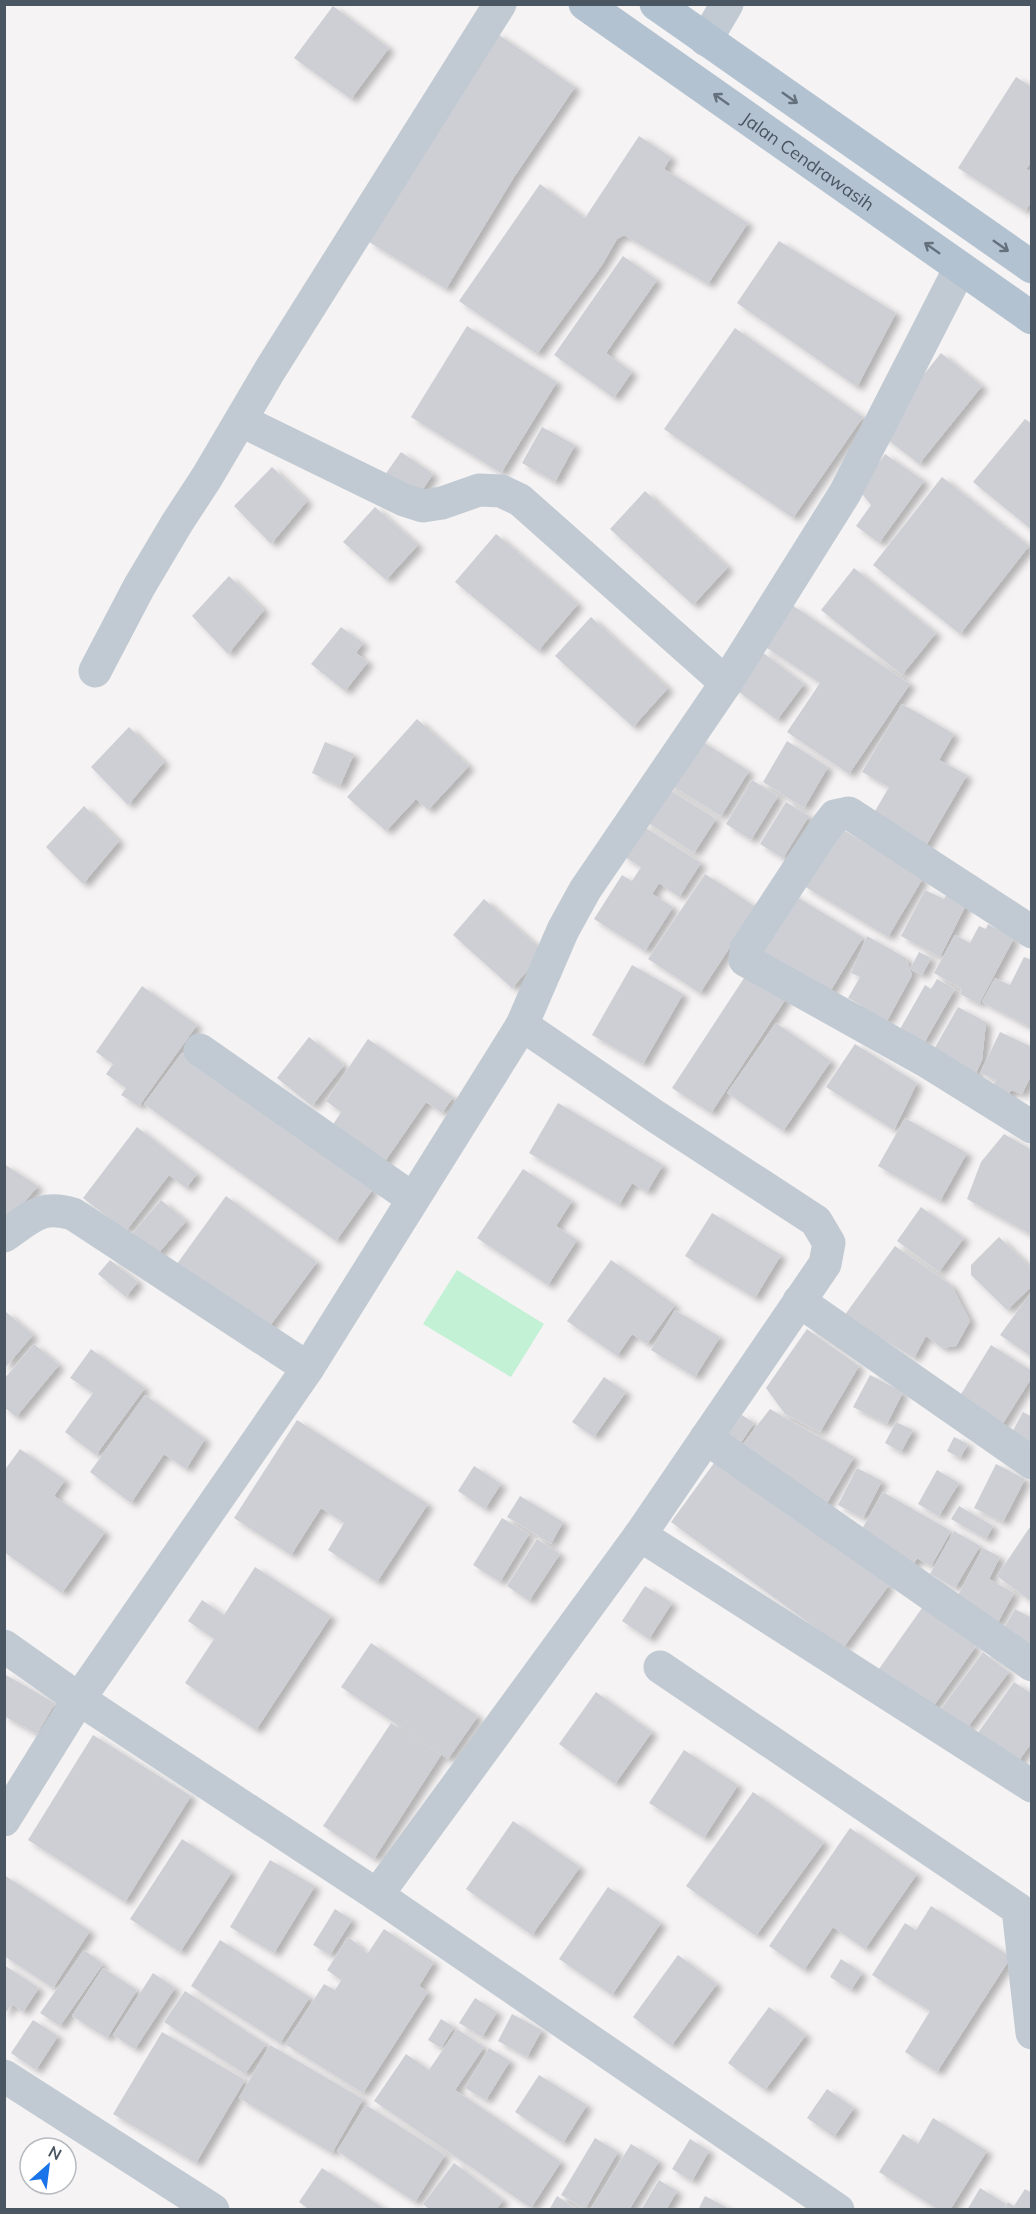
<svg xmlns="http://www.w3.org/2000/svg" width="1036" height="2214" viewBox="0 0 1036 2214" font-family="Mulish,sans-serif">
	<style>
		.green { fill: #c3f1d5 }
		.building { fill: #cdcfd5; filter: url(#shadow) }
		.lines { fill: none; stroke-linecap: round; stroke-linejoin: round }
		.minor { stroke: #c1cad2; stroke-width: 33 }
		.major { stroke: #b3c2d1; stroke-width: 33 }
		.oneway { stroke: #64717d }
		.labels { text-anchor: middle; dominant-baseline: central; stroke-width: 4.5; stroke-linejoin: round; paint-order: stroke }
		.street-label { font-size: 18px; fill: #4a5661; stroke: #fff }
	</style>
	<defs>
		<filter id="shadow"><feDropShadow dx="6" dy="4" stdDeviation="3" flood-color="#0004"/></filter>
	</defs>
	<rect width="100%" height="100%" fill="#f5f3f3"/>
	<polygon class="green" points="457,1270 544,1324 511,1377 423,1324"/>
	<g class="building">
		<polygon points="333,6 389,48 351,99 294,58"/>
		<polygon points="496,33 575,87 514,177 446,289 369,242"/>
		<polygon points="1016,77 1032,87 1032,161 1026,169 1032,172 1032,201 1025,211 958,168"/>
		<polygon points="639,136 671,157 664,169 748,223 708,284 624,235 617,239 602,265 537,354 459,301 540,184 585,218"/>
		<polygon points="779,241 896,313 857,387 737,303"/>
		<polygon points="623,256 657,280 606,353 632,372 614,398 554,355"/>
		<polygon points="467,326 557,382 501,473 411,417"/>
		<polygon points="735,328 863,417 793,518 664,429"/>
		<polygon points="941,353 982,386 919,464 878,432"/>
		<polygon points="1025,419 1032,424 1032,530 973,482"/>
		<polygon points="542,427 575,445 555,482 522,463"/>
		<polygon points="401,452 433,474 415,501 382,479"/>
		<polygon points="885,454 924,481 879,543 856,526 871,505 859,490"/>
		<polygon points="272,467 307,501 271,544 234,506"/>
		<polygon points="942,477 1029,546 960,634 873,565"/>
		<polygon points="645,491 728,567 693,605 610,529"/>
		<polygon points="375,507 418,545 386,580 343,542"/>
		<polygon points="496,534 578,604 538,651 455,582"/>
		<polygon points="854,568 936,633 902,675 821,610"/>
		<polygon points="229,576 264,610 228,654 192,616"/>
		<polygon points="792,605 910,684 849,774 787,732 820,683 764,646"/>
		<polygon points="591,617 668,688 633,727 555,656"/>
		<polygon points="341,627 363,643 356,653 368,662 345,691 311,664"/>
		<polygon points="762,652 804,684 777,720 735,689"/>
		<polygon points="902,704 954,734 939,760 967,775 924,849 871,818 889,787 862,772"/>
		<polygon points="417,719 469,766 428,810 416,799 386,831 347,797"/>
		<polygon points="129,727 164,762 128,805 91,767"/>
		<polygon points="695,737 749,771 721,816 666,782"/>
		<polygon points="787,741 828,767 804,808 763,782"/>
		<polygon points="325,742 354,754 340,786 312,773"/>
		<polygon points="752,780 778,796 751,840 726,824"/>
		<polygon points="665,787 716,819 694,853 644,820"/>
		<polygon points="786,802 809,816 783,858 760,844"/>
		<polygon points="84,806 119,841 83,884 46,847"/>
		<polygon points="641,825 701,863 679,897 659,883 652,894 673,907 645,951 594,919 622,875 632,881 641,867 622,855"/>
		<polygon points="840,828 923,878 888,937 804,886"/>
		<polygon points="705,874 756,907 700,993 648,959"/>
		<polygon points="925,890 944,899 948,892 968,901 940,957 901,936"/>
		<polygon points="790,893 863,937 828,995 755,952"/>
		<polygon points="484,899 544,952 512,988 453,935"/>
		<polygon points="988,924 1014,938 979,1004 960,994 962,989 934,973 955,935 970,943 979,926 986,929"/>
		<polygon points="867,936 906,958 912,975 887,1021 858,1013 861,1005 848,998 860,977 851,973"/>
		<polygon points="919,952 931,958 922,975 910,969"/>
		<polygon points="1024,957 1032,960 1032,1020 1028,1026 982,1002 995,978 1010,985"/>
		<polygon points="632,965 683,994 643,1064 592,1035"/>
		<polygon points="748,972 787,997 711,1113 672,1088"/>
		<polygon points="937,979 955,989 924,1043 900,1029 925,985 931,989"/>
		<polygon points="142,986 197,1025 139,1106 121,1095 126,1088 106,1074 113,1064 96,1052"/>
		<polygon points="958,1007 986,1022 982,1060 975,1075 933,1051"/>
		<polygon points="776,1023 831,1061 783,1131 727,1093"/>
		<polygon points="1000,1032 1032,1047 1032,1074 1022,1094 1011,1090 1006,1100 990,1092 996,1080 980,1073"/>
		<polygon points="309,1037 344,1065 312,1106 277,1078"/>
		<polygon points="368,1039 453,1097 442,1113 426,1102 381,1167 329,1131 341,1112 326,1101"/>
		<polygon points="855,1044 917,1083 894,1130 826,1087"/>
		<polygon points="182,1053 373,1189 336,1241 144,1104"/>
		<polygon points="558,1103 663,1165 647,1192 632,1183 619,1205 529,1153"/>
		<polygon points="905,1118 967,1153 940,1201 878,1166"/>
		<polygon points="137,1127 197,1174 186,1188 169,1175 126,1231 83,1198"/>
		<polygon points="1004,1134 1032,1150 1032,1235 967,1199 981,1162"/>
		<polygon points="4,1164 38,1186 4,1226"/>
		<polygon points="523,1169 572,1201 556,1226 577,1240 548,1285 477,1238"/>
		<polygon points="226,1196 317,1262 264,1334 174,1268"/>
		<polygon points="161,1200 186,1221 156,1256 131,1235"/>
		<polygon points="921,1207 964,1238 939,1272 897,1241"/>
		<polygon points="712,1213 781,1255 755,1298 685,1256"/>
		<polygon points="999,1237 1032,1269 1032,1286 1007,1310 971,1275 971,1265"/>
		<polygon points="895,1246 951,1285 970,1321 956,1346 942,1348 926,1336 914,1358 844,1316"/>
		<polygon points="110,1260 138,1282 126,1297 98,1274"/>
		<polygon points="611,1260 675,1305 647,1344 632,1334 617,1356 567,1321"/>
		<polygon points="1032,1291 1032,1357 1000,1335"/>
		<polygon points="675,1310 720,1337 695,1377 651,1350"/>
		<polygon points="6,1312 33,1335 4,1369 4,1313"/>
		<polygon points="807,1329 859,1366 820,1432 785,1414 766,1388"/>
		<polygon points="34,1344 59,1365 16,1417 4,1407 4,1379"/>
		<polygon points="991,1345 1032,1371 1032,1377 998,1431 955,1404"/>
		<polygon points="91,1349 145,1388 96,1455 65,1432 93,1393 70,1378"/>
		<polygon points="870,1375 903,1392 887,1424 853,1407"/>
		<polygon points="604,1377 626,1392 594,1437 572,1422"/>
		<polygon points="145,1395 205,1439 186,1469 164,1454 131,1503 90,1472"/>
		<polygon points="770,1409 854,1457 824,1508 739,1449"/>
		<polygon points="1023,1412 1032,1417 1032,1449 1010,1436"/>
		<polygon points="742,1415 754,1423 738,1447 725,1439"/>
		<polygon points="297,1420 428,1504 377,1582 328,1550 344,1523 321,1508 291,1555 234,1518"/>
		<polygon points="896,1422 913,1430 901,1452 885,1443"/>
		<polygon points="954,1437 968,1444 960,1458 947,1451"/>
		<polygon points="20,1449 65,1480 54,1496 105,1532 62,1593 4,1552 4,1471"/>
		<polygon points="717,1459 889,1585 843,1648 671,1522"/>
		<polygon points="996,1464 1025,1479 1003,1522 974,1508"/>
		<polygon points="474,1466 501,1484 485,1509 458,1491"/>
		<polygon points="857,1468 882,1481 863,1518 838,1505"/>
		<polygon points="937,1470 959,1483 939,1516 918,1504"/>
		<polygon points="883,1492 951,1531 931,1566 917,1558 912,1567 858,1536"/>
		<polygon points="520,1496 563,1522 551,1544 507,1517"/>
		<polygon points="959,1506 993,1526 986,1539 951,1519"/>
		<polygon points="502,1518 529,1534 500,1582 473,1565"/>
		<polygon points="1032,1524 1032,1602 997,1576"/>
		<polygon points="954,1531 980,1546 955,1588 930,1574"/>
		<polygon points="537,1539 560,1554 529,1601 507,1586"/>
		<polygon points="983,1548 1000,1557 989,1579 1014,1593 997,1624 955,1601"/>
		<polygon points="255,1567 331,1616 256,1730 185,1683 214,1639 188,1621 202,1600 224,1615"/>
		<polygon points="645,1586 672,1603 649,1639 622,1621"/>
		<polygon points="922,1608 976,1646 928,1714 874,1676"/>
		<polygon points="1015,1609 1032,1618 1032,1653 1000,1635"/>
		<polygon points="371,1643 478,1716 448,1759 341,1687"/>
		<polygon points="983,1652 1009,1672 967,1728 941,1709"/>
		<polygon points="4,1674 55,1703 37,1734 4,1716"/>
		<polygon points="1014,1682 1032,1694 1032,1742 1015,1766 975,1737"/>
		<polygon points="596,1692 652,1732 615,1784 559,1744"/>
		<polygon points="391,1723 441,1755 374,1859 323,1826"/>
		<polygon points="93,1735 191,1796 125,1902 28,1840"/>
		<polygon points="684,1750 738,1785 704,1838 649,1803"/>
		<polygon points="753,1792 824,1842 756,1936 686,1886"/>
		<polygon points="513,1821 580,1867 532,1935 466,1889"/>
		<polygon points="850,1828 917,1874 865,1949 833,1927 804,1970 769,1946"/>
		<polygon points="182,1839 232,1872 180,1952 130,1919"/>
		<polygon points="270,1860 315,1886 274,1953 230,1927"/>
		<polygon points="4,1875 90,1931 53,1988 4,1956"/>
		<polygon points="608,1887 661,1923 612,1995 559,1959"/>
		<polygon points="931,1906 1011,1957 937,2072 905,2052 930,2011 872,1975 905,1923 916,1930"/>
		<polygon points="335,1909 352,1920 330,1955 313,1945"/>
		<polygon points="384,1929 434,1962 419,1986 428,1992 363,2093 285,2044 324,1984 335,1990 361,1949 368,1953"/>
		<polygon points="348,1937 361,1947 341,1980 327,1970"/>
		<polygon points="220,1940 310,1997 280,2043 191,1986"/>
		<polygon points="84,1950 103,1964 60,2026 40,2013"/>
		<polygon points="678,1955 717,1984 671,2046 633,2017"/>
		<polygon points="841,1959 862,1973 851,1990 830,1977"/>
		<polygon points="4,1965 39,1988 23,2012 12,2004 4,2015"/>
		<polygon points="103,1968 137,1990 107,2038 72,2016"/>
		<polygon points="153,1973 175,1988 135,2049 113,2035"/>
		<polygon points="185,1991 266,2044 245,2074 164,2022"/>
		<polygon points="475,1998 497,2012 482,2037 459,2023"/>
		<polygon points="769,2007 806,2035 765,2090 728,2063"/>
		<polygon points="512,2014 542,2030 527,2057 498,2041"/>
		<polygon points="441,2019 454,2027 441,2048 428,2040"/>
		<polygon points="33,2020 58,2036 36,2070 11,2053"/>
		<polygon points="457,2029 484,2047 455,2090 561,2162 531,2208 374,2101 406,2054 429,2070"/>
		<polygon points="162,2032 245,2080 196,2163 113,2114"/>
		<polygon points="270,2045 363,2099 332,2153 239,2098"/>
		<polygon points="489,2048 510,2061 486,2100 465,2088"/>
		<polygon points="539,2075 587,2105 563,2143 515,2112"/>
		<polygon points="827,2089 854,2108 834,2137 807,2118"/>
		<polygon points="366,2105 445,2155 415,2202 337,2151"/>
		<polygon points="933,2118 987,2151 950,2210 939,2210 879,2172 903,2134 918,2144"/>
		<polygon points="595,2138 618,2152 585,2209 561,2195"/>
		<polygon points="690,2139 709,2151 692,2181 672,2169"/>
		<polygon points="631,2144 659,2161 629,2210 590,2210"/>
		<polygon points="454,2163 503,2200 496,2210 430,2210 423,2204"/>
		<polygon points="322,2168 386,2210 310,2210 299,2202"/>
		<polygon points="659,2180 677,2191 666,2210 641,2210"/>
		<polygon points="980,2188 1006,2204 1003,2210 967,2210"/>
		<polygon points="1025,2189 1032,2193 1032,2210 1004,2210 1008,2202 1014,2206"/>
		<polygon points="557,2196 578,2210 549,2210"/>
		<polygon points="705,2196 731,2210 698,2210"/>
	</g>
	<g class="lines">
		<g class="minor">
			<polyline points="706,40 727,4"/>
			<polyline points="242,421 404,500 423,506 442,503 479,490 501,491 520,500 726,683"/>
			<polyline points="95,671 139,587 177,523 207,477 270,370 500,4"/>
			<polyline points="1032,932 849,813 835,816 824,830 746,949 745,960 926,1061 1032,1127"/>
			<polyline points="200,1050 413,1199"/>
			<path d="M 4,1236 C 31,1218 40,1204 73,1214 L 308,1368"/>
			<polyline points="799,1301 1032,1463"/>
			<polyline points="706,1438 1032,1665"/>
			<polyline points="640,1535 1032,1786"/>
			<polyline points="4,1646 79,1699 377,1895 838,2210"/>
			<polyline points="660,1667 1018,1909 1032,2033"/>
			<polyline points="4,1820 79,1699 308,1368 522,1025 563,930 585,890 726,683 845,493 960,268"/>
			<polyline points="377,1895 640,1535 825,1264 829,1243 816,1221 655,1116 522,1025"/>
			<polyline points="4,2076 213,2210"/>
		</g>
		<g class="major">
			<path id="s1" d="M 585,4 L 1032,318"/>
			<polyline points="656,4 1032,267"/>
		</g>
	</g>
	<defs><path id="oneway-shaft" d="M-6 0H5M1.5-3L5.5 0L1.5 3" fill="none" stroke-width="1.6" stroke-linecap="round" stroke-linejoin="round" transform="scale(1.5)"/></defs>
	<g class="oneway">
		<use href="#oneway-shaft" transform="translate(790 98) rotate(35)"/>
		<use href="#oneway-shaft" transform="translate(721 99) rotate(-145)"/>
		<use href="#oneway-shaft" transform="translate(1001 246) rotate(35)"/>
		<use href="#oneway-shaft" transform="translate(932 248) rotate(-145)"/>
	</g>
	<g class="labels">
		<g class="street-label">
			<text stroke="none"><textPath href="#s1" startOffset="273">Jalan Cendrawasih</textPath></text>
		</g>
	</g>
	<rect width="1036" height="2214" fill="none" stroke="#4a5661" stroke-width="12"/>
	<g transform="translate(48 2166) rotate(28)"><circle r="28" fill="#ffffff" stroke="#b7bbc0" stroke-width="1.5"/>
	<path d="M0-4.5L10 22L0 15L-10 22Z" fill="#1a73e8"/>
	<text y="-9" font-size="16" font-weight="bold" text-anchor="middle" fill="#4a5661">N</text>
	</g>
</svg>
